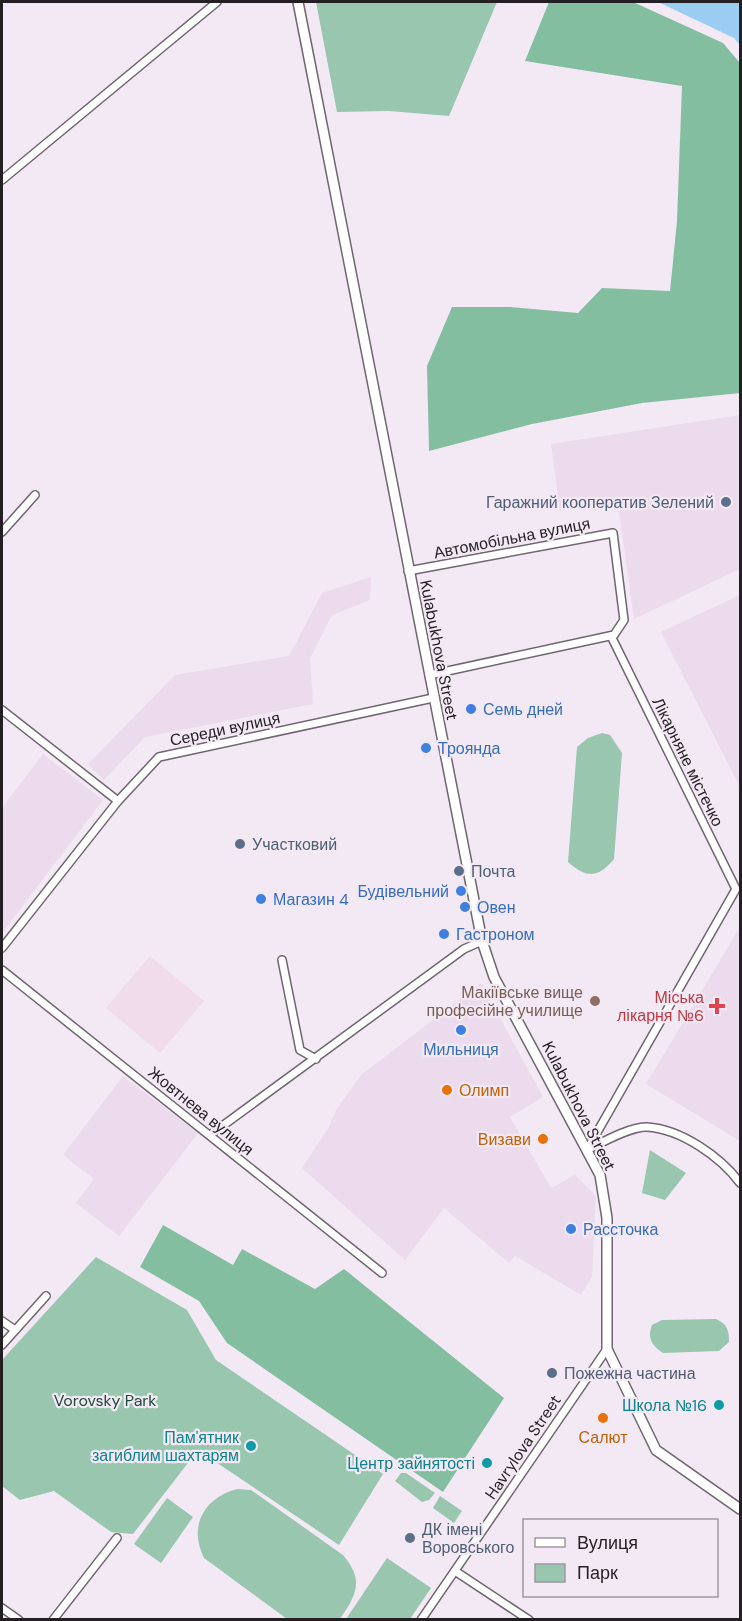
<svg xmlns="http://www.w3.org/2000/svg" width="742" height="1621" viewBox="0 0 742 1621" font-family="'DM Sans',sans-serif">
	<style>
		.built { fill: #ebdbec }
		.education { fill: #f0dceb }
		.green { fill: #99c6ae }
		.forest { fill: #83bea0 }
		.water { fill: #9bcdf2 }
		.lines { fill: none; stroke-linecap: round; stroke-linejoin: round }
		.minor-casing { stroke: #6f6670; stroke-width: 10 }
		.tertiary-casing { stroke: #6f6670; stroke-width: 12 }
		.minor { stroke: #fff; stroke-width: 7 }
		.tertiary { stroke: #fff; stroke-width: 9 }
		.service-dot { fill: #5c6f8a; stroke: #f3e9f4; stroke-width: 2 }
		.shop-dot { fill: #3f7fe0; stroke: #f3e9f4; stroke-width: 2 }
		.education-dot { fill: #8d6e63; stroke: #f3e9f4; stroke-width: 2 }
		.health-dot { fill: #e0444e; stroke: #f3e9f4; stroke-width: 2 }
		.food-dot { fill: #e8710a; stroke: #f3e9f4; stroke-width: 2 }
		.culture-dot { fill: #0f9aa8; stroke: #f3e9f4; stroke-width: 2 }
		.labels { text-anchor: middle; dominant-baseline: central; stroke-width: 4.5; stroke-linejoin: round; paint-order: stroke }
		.service-label { font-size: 16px; fill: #4e5e75; stroke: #f3e9f4; text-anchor: start }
		.street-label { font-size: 16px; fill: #231f23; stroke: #f3e9f4 }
		.shop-label { font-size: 16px; fill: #366cbe; stroke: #f3e9f4; text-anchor: start }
		.education-label { font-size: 16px; fill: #785e54; stroke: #f3e9f4; text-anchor: end }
		.health-label { font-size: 16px; fill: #be3a42; stroke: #f3e9f4; text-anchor: end }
		.food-label { font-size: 16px; fill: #c56008; stroke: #f3e9f4; text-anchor: start }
		.park-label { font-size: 16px; fill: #1b4a35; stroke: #f3e9f4 }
		.culture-label { font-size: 16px; fill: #0d838f; stroke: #f3e9f4; text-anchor: end }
	</style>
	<rect width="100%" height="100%" fill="#f3e9f4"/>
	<g class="built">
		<polygon points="740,415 740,569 634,619 618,503 560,511 551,444"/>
		<polygon points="371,577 370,600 332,615 310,658 313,704 145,737 104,780 88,764 175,675 289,656 322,593"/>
		<polygon points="740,595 740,787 661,632"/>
		<polygon points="43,754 103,800 2,933 2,808"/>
		<polygon points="740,927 740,1141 646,1084"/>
		<polygon points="481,983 543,1097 510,1117 551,1188 575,1175 596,1196 592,1277 581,1295 515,1256 509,1263 444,1208 405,1260 302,1168 329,1127 336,1110 361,1075"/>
		<polygon points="123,1076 198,1133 119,1236 76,1203 94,1179 63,1155"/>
	</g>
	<polygon class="education" points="150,956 204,1001 160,1053 106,1008"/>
	<g class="green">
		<polygon points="316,2 497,2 449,116 389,111 337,112"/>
		<path d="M 602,733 L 610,735 L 622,753 L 614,859 C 598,878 587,879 568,862 L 577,747 L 588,738 Z"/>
		<polygon points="650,1150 686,1173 665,1200 642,1193"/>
		<polygon points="96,1257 187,1310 216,1360 383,1474 339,1545 198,1450 133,1534 111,1532 54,1491 20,1500 2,1486 2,1360"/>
		<path d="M 716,1319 C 727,1324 729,1330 729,1342 L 719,1351 L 663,1353 C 652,1346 647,1338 652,1325 L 662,1320 Z"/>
		<polygon points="401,1473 406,1473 435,1493 429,1500 422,1502 395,1481"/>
		<path d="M 237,1489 L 251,1490 L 343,1555 C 364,1580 357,1594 340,1619 L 287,1619 L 204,1558 C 188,1526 204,1498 237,1489 Z"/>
		<polygon points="440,1496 462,1511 454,1523 433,1508"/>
		<polygon points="167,1498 193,1517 161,1563 134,1544"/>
		<polygon points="387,1558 431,1588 410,1619 346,1619"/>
	</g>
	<g class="forest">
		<polygon points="549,2 633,2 723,43 740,63 740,393 642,403 532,424 429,451 427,366 452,307 510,307 578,313 602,288 670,291 677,221 682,86 525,61"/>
		<polygon points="163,1225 233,1265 242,1249 315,1289 344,1269 504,1398 443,1492 227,1343 199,1301 140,1267"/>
	</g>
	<polygon class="water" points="658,2 740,2 740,45 734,38"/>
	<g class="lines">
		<g class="minor-casing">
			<g id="minor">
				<polyline points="2,180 217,2"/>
				<polyline points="2,532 35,495"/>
				<polyline points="408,571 613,533 624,620 614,635 429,675"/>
				<polyline points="2,710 118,801"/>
				<polyline points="2,948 118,801 159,757 433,698"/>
				<polyline points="282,960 300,1050 316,1059"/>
				<polyline points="2,970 382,1273"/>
				<polyline points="210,1135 464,949 482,941"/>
				<polyline points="587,1150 736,889 611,636"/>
				<path d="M 587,1150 C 601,1143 631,1126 647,1127 C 681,1129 721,1157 740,1183"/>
				<polyline points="2,1321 15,1330"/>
				<polyline points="2,1345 46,1296"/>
				<polyline points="455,1571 529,1620"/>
				<polyline points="2,1608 19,1620"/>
				<polyline points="53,1620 117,1538"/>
				<polyline points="421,1620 607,1349"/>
			</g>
		</g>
		<g class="tertiary-casing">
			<polyline id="tertiary" points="298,2 482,941 494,977 600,1175 607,1218 607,1349 656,1450 740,1509"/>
		</g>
		<use href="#minor" class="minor"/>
		<use href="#tertiary" class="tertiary"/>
	</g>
	<g class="service-dot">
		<circle cx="726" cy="502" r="6"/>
		<circle cx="240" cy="844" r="6"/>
		<circle cx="459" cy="871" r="6"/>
		<circle cx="552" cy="1373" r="6"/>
		<circle cx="410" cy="1538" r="6"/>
	</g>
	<g class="shop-dot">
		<circle cx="471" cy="709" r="6"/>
		<circle cx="426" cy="748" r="6"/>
		<circle cx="461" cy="891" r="6"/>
		<circle cx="261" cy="899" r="6"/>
		<circle cx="465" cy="907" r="6"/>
		<circle cx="444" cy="934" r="6"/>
		<circle cx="461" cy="1030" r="6"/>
		<circle cx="571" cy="1229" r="6"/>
	</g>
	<circle class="education-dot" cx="595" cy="1001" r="6"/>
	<path class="health-dot" d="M714 997h6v6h6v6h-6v6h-6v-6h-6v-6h6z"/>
	<g class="food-dot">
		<circle cx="447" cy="1090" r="6"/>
		<circle cx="543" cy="1139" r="6"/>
		<circle cx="603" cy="1418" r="6"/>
	</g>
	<g class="culture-dot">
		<circle cx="719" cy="1405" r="6"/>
		<circle cx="251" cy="1446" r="6"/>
		<circle cx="487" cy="1463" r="6"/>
	</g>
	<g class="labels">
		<g class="service-label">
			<text x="714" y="502" text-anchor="end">Гаражний кооператив Зелений</text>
			<text x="252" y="844">Участковий</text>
			<text x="471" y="871">Почта</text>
			<text x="564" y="1373">Пожежна частина</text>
			<text x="422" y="1529">ДК імені<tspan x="422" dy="18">Воровського</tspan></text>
		</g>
		<g class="street-label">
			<text transform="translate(512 538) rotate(-11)">Автомобільна вулиця</text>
			<text transform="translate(439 650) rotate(79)">Kulabukhova Street</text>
			<text transform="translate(225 729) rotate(-12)">Середи вулиця</text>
			<text transform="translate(688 762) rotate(64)">Лікарняне містечко</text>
			<text transform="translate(579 1106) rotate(63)">Kulabukhova Street</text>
			<text transform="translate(201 1111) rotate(39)">Жовтнева вулиця</text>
			<text transform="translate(523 1447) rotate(-56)">Havrylova Street</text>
		</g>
		<g class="shop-label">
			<text x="483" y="709">Семь дней</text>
			<text x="438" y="748">Троянда</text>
			<text x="449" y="891" text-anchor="end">Будівельний</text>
			<text x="273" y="899">Магазин 4</text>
			<text x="477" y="907">Овен</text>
			<text x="456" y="934">Гастроном</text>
			<text x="461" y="1049" text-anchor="middle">Мильниця</text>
			<text x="583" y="1229">Рассточка</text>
		</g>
		<g class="education-label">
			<text x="583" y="992">Макіївське вище<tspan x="583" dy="18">професійне училище</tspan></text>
		</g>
		<g class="health-label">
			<text x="704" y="997">Міська<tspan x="704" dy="18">лікарня №6</tspan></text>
		</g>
		<g class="food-label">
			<text x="459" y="1090">Олимп</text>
			<text x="531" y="1139" text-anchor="end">Визави</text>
			<text x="603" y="1437" text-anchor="middle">Салют</text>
		</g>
		<g class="park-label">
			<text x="105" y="1400">Vorovsky Park</text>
		</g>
		<g class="culture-label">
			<text x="707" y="1405">Школа №16</text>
			<text x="239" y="1437">Пам'ятник<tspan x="239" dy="18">загиблим шахтарям</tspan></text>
			<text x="475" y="1463">Центр зайнятості</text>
		</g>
	</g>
	<rect width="742" height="1621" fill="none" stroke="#231f23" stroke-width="6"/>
	<rect x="523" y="1519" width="195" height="78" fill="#f3e9f4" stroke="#a098a0" stroke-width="1.5"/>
	<rect x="535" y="1538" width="30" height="9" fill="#ffffff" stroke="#a098a0" stroke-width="1.5"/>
	<text x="577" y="1549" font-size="18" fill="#231f23">Вулиця</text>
	<rect x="535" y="1564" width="30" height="18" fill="#99c6ae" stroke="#a098a0" stroke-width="1.5"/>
	<text x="577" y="1579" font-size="18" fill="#231f23">Парк</text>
</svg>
